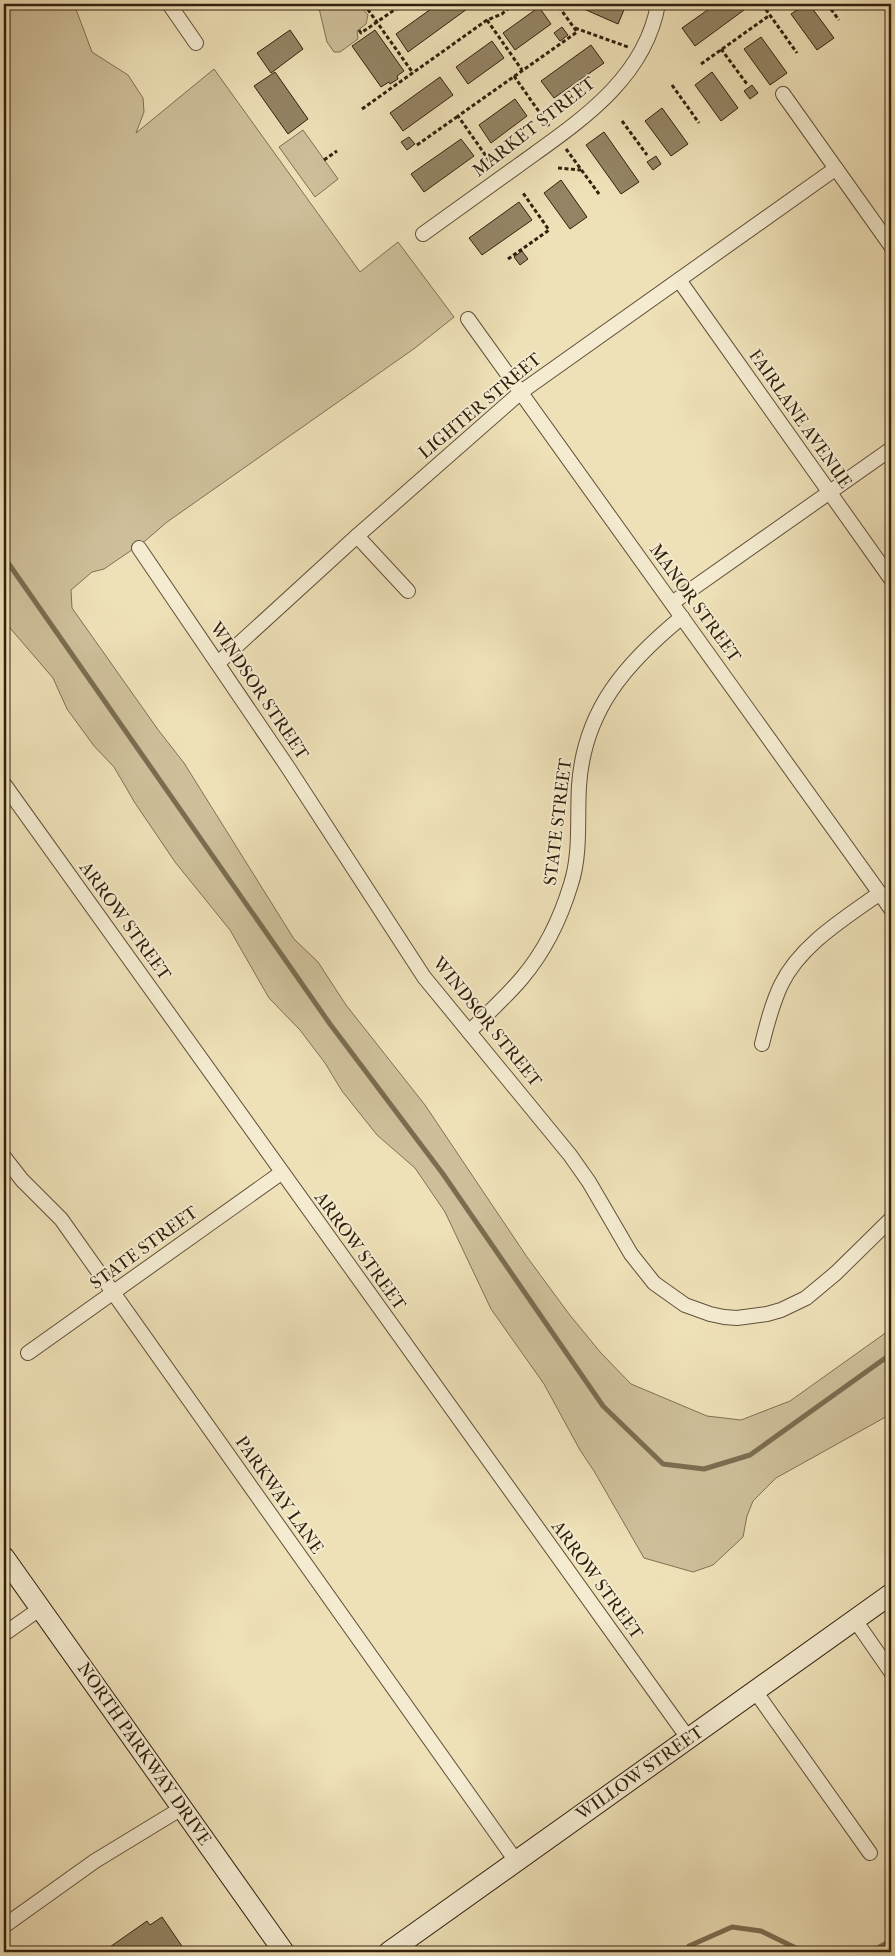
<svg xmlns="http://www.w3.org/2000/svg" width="895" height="1956" viewBox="0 0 895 1956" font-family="'IM FELL French Canon',serif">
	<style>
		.green { fill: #cebf9a; stroke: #807054 }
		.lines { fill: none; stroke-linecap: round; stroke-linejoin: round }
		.stream { stroke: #7c6c50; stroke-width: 5 }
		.building { fill: #948465; stroke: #32200d }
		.street-casing { stroke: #615038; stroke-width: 16 }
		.secondary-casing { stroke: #32200d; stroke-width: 22 }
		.path { stroke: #32200d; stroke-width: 3; stroke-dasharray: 4 2.5; stroke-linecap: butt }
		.street { stroke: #f4ebd0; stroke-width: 14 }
		.secondary { stroke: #f4ebd0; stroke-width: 20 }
		.labels { text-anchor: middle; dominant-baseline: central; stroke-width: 4; stroke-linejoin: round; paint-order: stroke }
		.street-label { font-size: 18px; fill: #32200d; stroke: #f4ebd0 }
	</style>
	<rect width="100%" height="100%" fill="#eee0b7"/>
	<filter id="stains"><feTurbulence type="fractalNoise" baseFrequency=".004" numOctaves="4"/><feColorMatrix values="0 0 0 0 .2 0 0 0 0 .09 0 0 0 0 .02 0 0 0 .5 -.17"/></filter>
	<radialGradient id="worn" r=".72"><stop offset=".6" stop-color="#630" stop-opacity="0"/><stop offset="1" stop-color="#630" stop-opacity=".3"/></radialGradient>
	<g class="green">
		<polygon points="4,4 74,4 92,52 128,75 143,98 144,112 136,133 214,69 360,272 398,242 454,317 415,348 167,522 145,541 104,569 92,572 71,590 72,608 159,731 184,763 294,939 318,962 346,1005 425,1105 527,1257 569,1314 601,1353 631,1384 707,1416 741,1420 790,1401 891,1329 891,1414 776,1478 753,1501 747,1516 743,1537 713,1565 693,1572 644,1558 594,1471 580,1450 544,1384 491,1309 445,1212 415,1168 377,1135 342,1091 325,1063 300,1030 269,998 230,930 175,862 135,803 114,767 94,746 67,709 53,678 4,621"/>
		<polygon points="318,4 359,4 368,15 366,24 357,31 358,39 340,52 334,52 327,42"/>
		<polygon points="303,130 338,179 315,197 279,147"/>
	</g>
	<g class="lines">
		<g class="stream">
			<polyline points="4,557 330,1024 443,1174 603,1406 663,1464 704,1469 750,1455 891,1354"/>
			<polyline points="684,1952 689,1946 732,1927 761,1931 804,1952"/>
			<polyline points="870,1952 891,1941"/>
		</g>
	</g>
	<g class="building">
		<polygon points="438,4 462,4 467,9 408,52 396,34"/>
		<polygon points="578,4 623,4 626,5 618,24 577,6"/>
		<polygon points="716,4 740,4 744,10 695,46 682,28"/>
		<polygon points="806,4 809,4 834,38 817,50 791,14"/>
		<polygon points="539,7 551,24 515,50 503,33"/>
		<polygon points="562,27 568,35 560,41 554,33"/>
		<polygon points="290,30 303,49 271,73 257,53"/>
		<polygon points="375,30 404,71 397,76 398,79 390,84 389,82 381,87 352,46"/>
		<polygon points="761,37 787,73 770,85 744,49"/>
		<polygon points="492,41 504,58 468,84 456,67"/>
		<polygon points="591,45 604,63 554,98 541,81"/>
		<polygon points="275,72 308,119 288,134 254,86"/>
		<polygon points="712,72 738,108 721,121 695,85"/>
		<polygon points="440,77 453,95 403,131 390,113"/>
		<polygon points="752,85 758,93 750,99 744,91"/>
		<polygon points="515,99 527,116 491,143 479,125"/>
		<polygon points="662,108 688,144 671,156 645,121"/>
		<polygon points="604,132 639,182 621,194 586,145"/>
		<polygon points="409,137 415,144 407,150 401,142"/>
		<polygon points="461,139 474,156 424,192 411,174"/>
		<polygon points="656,156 661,164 653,170 647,162"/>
		<polygon points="561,180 587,217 570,229 544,193"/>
		<polygon points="519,202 532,220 482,255 469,238"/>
		<polygon points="522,251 528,259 520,265 514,257"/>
		<polygon points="162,1917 186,1952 110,1952 107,1949 147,1921 150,1925"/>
	</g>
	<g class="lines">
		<g class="street-casing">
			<g id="street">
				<polyline points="169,4 196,43"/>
				<polyline points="783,94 891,246"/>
				<path d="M 423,234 C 455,211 487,188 519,165 C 577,123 645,80 658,4"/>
				<polyline points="679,280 891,579"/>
				<polyline points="468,319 891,909"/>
				<polyline points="357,536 408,591"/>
				<polyline points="139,548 287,766 424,977 570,1155 589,1182 631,1254 654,1283 685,1305 710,1314 724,1317 737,1318 767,1314 781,1310 806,1298 836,1273 891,1219"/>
				<polyline points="672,603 891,449"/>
				<polyline points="218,663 357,536 521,392 835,169"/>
				<polyline points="4,784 688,1738"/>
				<path d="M 469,1032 C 487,1014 506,997 522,978 C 544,952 561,917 571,884 C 581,853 577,819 579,786 C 584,710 626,663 682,617"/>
				<path d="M 762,1044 C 767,1024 772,1004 781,985 C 800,945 845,918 880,893"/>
				<polyline points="4,1157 22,1180 61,1219 516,1861"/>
				<polyline points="28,1353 281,1173"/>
				<polyline points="855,1620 891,1672"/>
				<polyline points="4,1634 41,1608"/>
				<polyline points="755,1691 870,1853"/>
				<polyline points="4,1926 95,1861 182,1808"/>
			</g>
		</g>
		<g class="secondary-casing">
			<g id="secondary">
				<polyline points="4,1557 284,1952"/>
				<polyline points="389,1952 891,1594"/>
			</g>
		</g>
		<g class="path">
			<polyline points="364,4 413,73"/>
			<polyline points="762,4 797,53"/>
			<polyline points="827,4 839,20"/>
			<polyline points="487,20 522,70"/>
			<polyline points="575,28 628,47"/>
			<polyline points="359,30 361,33 403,4"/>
			<polyline points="721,49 747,84"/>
			<polyline points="701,64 770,15"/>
			<polyline points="514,76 549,126"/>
			<polyline points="672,85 699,123"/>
			<polyline points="362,109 487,20 502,14 513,4"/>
			<polyline points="622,121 647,155"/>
			<polyline points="417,145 458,116"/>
			<polyline points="566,149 599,194"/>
			<polyline points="324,160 337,151"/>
			<polyline points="493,166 458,116 577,32 557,4"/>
			<polyline points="558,168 581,170"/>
			<polyline points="508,259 549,230 523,193"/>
		</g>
		<use href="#street" class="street"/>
		<use href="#secondary" class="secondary"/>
	</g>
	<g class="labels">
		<g class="street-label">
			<text transform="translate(534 127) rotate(-38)">MARKET STREET</text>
			<text transform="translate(480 406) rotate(-40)">LIGHTER STREET</text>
			<text transform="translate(800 419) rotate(55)">FAIRLANE AVENUE</text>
			<text transform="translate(695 603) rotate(54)">MANOR STREET</text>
			<text transform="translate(259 691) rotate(56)">WINDSOR STREET</text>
			<text transform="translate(558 822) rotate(-83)">STATE STREET</text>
			<text transform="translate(125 921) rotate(54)">ARROW STREET</text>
			<text transform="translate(487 1022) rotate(51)">WINDSOR STREET</text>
			<text transform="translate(144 1248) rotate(-36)">STATE STREET</text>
			<text transform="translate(360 1251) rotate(54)">ARROW STREET</text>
			<text transform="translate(279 1495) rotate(55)">PARKWAY LANE</text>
			<text transform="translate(597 1580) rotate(54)">ARROW STREET</text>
			<text transform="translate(144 1754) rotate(55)">NORTH PARKWAY DRIVE</text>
			<text transform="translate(640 1773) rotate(-35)">WILLOW STREET</text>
		</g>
	</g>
	<rect width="895" height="1956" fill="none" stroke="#eee0b7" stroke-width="20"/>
	<rect x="5" y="5" width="885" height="1946" fill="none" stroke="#32200d" stroke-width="2.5"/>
	<rect x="10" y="10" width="875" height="1936" fill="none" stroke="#32200d"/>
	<rect width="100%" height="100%" filter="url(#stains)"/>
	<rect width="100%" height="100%" fill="url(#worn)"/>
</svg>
